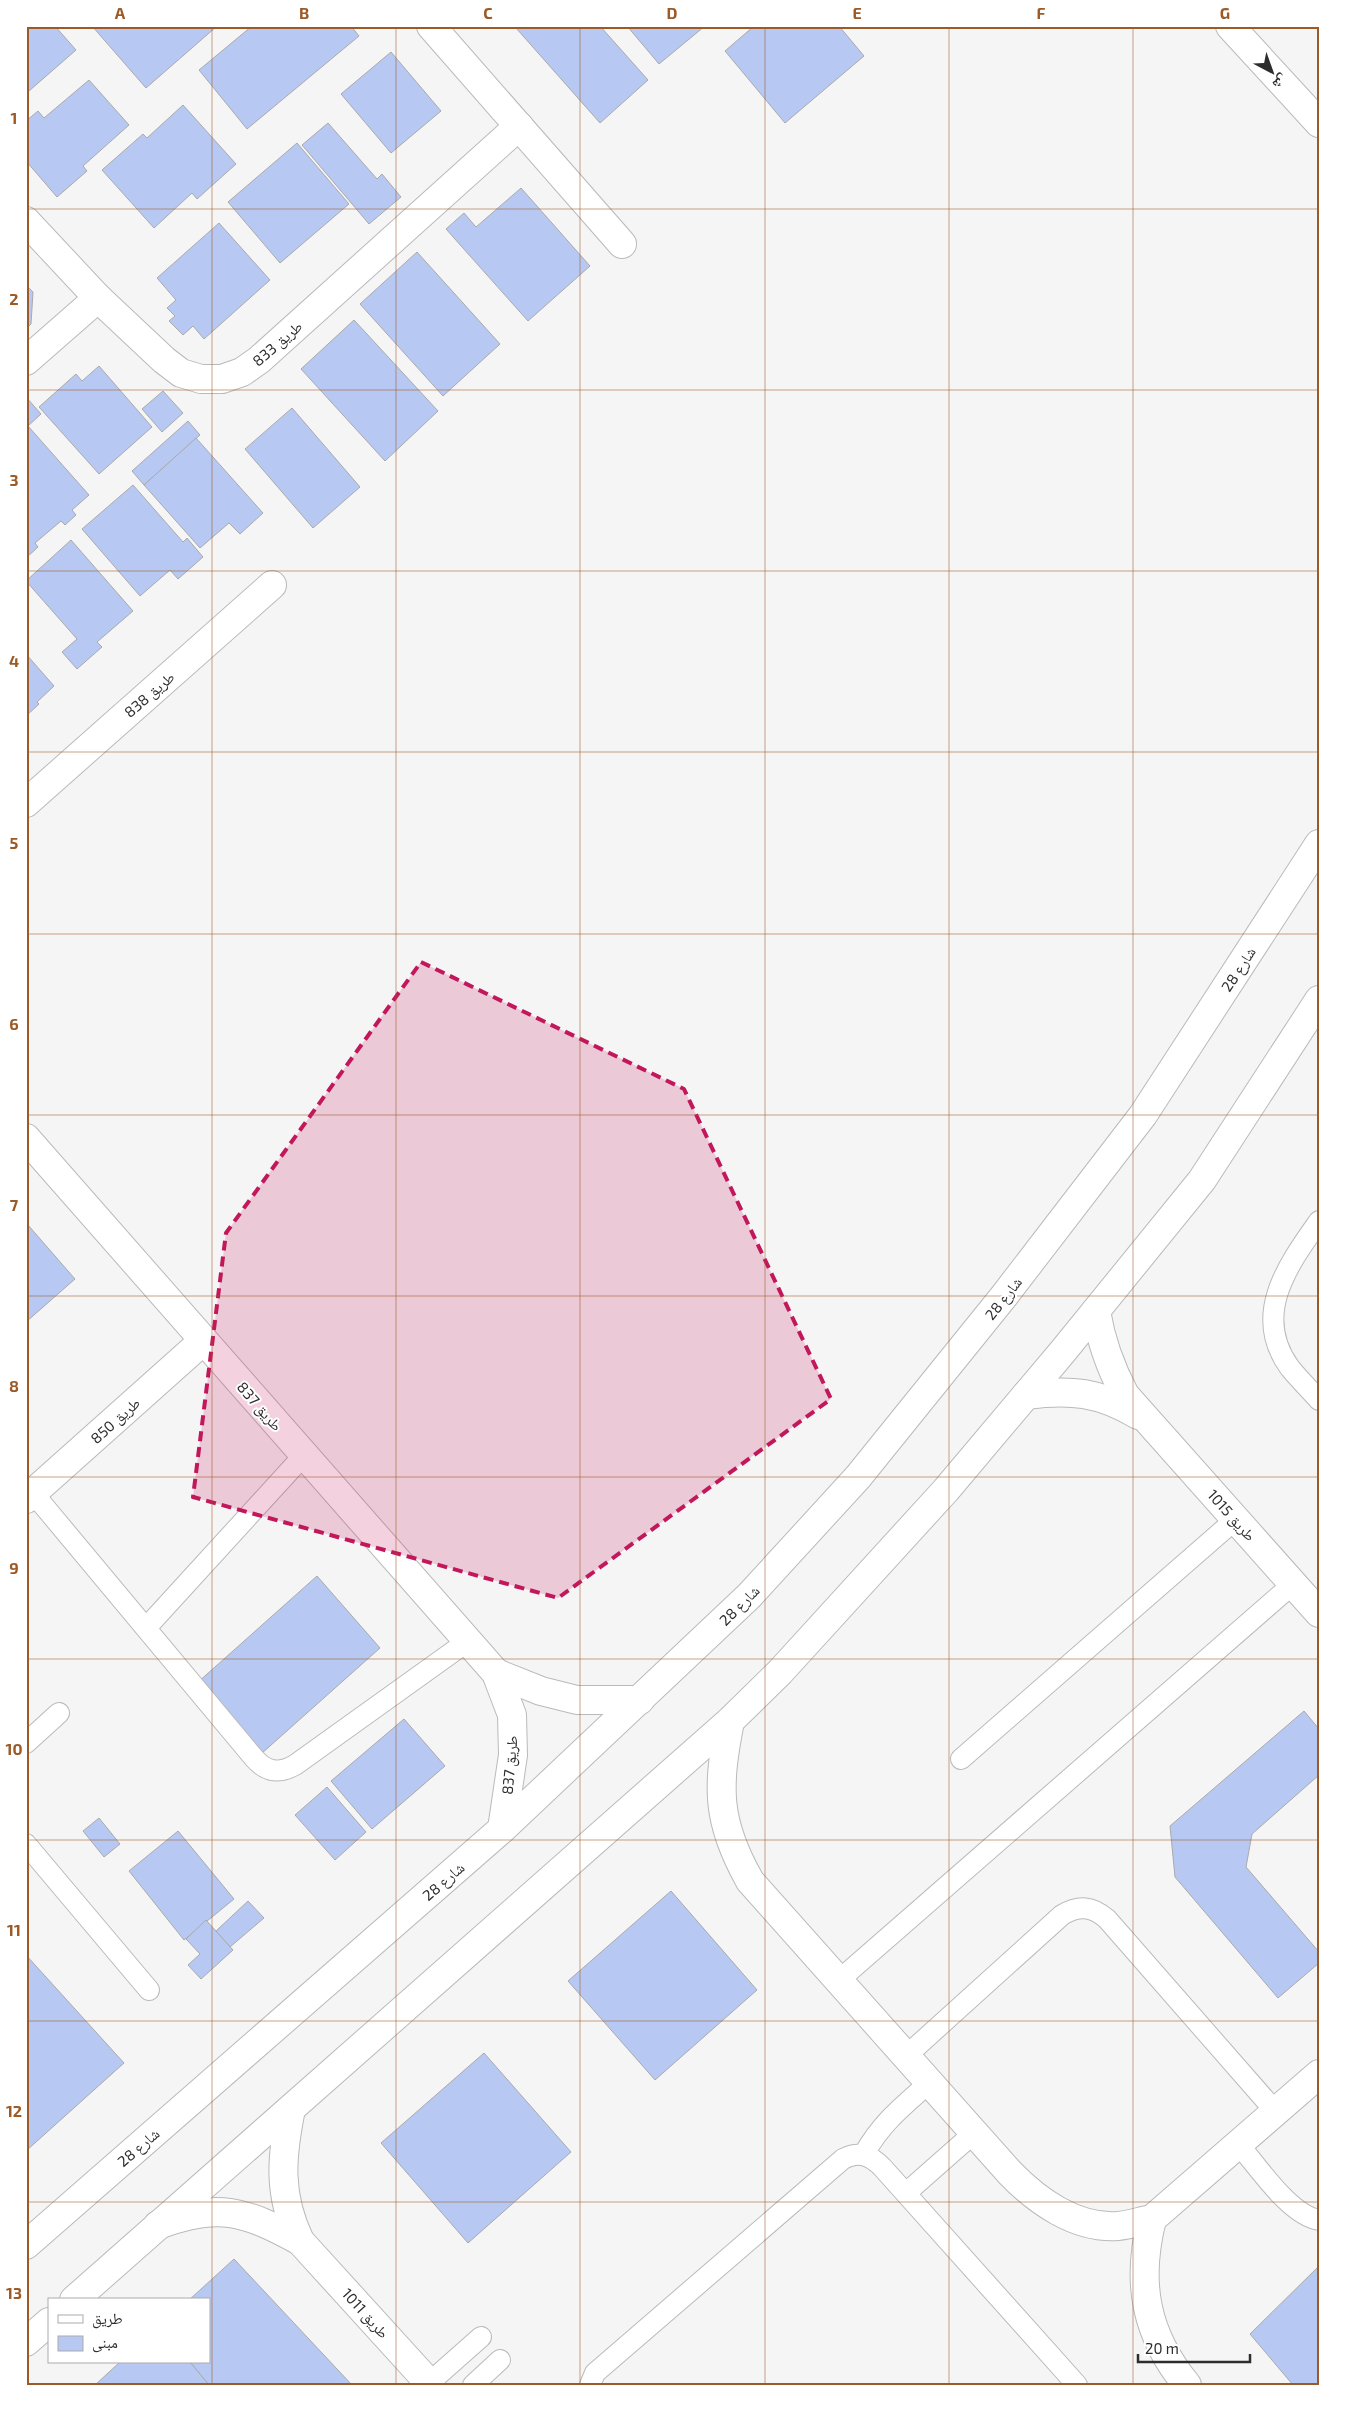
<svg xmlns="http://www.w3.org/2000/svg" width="1345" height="2411" viewBox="0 0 1345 2411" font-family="'Exo 2','Noto Naskh Arabic',sans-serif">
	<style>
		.building { fill: #b7c8f2; stroke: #aaaaab }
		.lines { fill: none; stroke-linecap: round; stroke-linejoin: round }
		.service-casing { stroke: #bababc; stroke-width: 22 }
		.minor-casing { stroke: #bababc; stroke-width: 30 }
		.tertiary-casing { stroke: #bababc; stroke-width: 30 }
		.secondary-casing { stroke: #bababc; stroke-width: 30 }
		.service { stroke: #fff; stroke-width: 20 }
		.minor { stroke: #fff; stroke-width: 28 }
		.tertiary { stroke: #fff; stroke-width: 28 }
		.secondary { stroke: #fff; stroke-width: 28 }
		.marked { fill: #c2185b; fill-opacity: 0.2; stroke: #c2185b; stroke-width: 4; stroke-dasharray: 10 6; stroke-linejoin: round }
		.grid { fill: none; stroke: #9c5a27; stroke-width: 1; stroke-opacity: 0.55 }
		.labels { text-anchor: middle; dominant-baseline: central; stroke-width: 4; stroke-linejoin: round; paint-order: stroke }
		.street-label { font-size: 15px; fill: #2d2d2e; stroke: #fff }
		.neatline { fill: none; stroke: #9c5a27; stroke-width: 2 }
		.grid-label { font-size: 16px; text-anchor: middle; font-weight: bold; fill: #9c5a27 }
	</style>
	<rect width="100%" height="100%" fill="#f5f5f6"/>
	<g class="building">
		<polygon points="26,26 55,26 76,50 29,91 26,88"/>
		<polygon points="92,26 216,26 216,27 146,88"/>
		<polygon points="252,26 351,26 359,36 247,129 199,70"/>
		<polygon points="518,26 600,26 648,80 600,123 516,28"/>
		<polygon points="627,26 705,26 659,64"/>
		<polygon points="754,26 839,26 864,56 785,123 725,51"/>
		<polygon points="391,52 441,111 391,153 341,94"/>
		<polygon points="89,80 129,125 83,166 87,171 57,197 26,161 26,121 38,111 44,118"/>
		<polygon points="183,105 236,164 197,199 192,193 154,228 102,170 143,134 147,138"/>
		<polygon points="328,123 377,179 382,174 401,197 369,224 302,145"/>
		<polygon points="297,143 349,204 280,263 228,202"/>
		<polygon points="521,188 590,266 528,321 446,229 464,213 476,227"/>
		<polygon points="219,223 270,280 204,339 193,326 183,335 169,321 175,316 167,308 176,300 157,278"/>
		<polygon points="417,252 500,344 443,396 360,304"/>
		<polygon points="26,285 33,292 31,324 26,329"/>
		<polygon points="354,320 438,411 385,461 301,369"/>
		<polygon points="99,366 152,427 99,474 39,407 76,374 82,381"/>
		<polygon points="163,391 183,413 162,432 142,409"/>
		<polygon points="26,397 41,414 28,426 26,424"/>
		<polygon points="292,408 360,487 313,528 245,449"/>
		<polygon points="188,421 200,435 144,485 132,471"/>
		<polygon points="28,426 89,495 72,510 76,515 65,525 61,521 35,543 38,547 26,558"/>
		<polygon points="196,438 263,513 240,534 229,523 200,548 144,485"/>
		<polygon points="133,485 183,542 187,538 203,557 178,579 170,570 140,596 82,529"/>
		<polygon points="71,540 133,611 97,642 102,647 77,669 62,652 77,639 26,581"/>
		<polygon points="26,654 54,686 37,702 39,704 26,716"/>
		<polygon points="28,1225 75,1279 26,1322 26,1227"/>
		<polygon points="317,1576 380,1648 261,1754 197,1683"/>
		<polygon points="1304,1711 1319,1729 1319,1775 1252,1834 1246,1867 1319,1952 1319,1963 1278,1998 1175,1877 1170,1826"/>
		<polygon points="404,1719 445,1766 372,1829 331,1781"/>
		<polygon points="327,1787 366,1832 335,1860 295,1815"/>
		<polygon points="99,1818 120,1844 104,1857 83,1831"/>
		<polygon points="178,1831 234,1899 184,1940 129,1871"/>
		<polygon points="671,1891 757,1990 655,2080 568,1981"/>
		<polygon points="248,1901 264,1918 230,1947 216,1931"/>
		<polygon points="206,1920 233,1950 201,1979 188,1965 200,1954 186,1939"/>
		<polygon points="26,1955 124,2063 26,2151"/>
		<polygon points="484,2053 571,2152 468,2243 381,2143"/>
		<polygon points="234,2259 352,2385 209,2385 190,2362 209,2362 209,2300 189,2300"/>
		<polygon points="1319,2266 1319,2385 1293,2385 1250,2334"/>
		<polygon points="120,2362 190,2362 209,2385 95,2385"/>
	</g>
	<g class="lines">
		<g class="service-casing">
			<g id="service">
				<path d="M 1319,1221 C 1288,1265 1251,1315 1290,1368 C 1299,1379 1309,1389 1319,1400"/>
				<path d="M 33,1493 L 254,1758 C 266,1772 279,1774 295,1765 L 468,1641"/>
				<polyline points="146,1628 304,1455"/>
				<polyline points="26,1743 59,1713"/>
				<polyline points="961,1759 1236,1519"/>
				<polyline points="26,1844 149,1990"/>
				<polyline points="838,1981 1293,1584"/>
				<path d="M 906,2056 L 1062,1915 C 1079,1905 1092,1906 1107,1919 L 1275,2111"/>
				<path d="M 1238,2144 C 1258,2166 1289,2215 1319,2220"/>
				<path d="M 864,2154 C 882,2122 903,2106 930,2082"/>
				<polyline points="906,2193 974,2133"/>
				<polyline points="429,2383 481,2337"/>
				<polyline points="473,2385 500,2360"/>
				<path d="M 590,2385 L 595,2373 L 843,2159 C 859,2151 870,2155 882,2167 L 1077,2385"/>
			</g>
		</g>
		<g class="minor-casing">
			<g id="minor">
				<polyline points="431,26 622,244"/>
				<polyline points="26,221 98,298 164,360 181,373 201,379 222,379 242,372 259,360 519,126"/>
				<polyline points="26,361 98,298"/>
				<polyline points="26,803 272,585"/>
				<polyline points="26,1138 496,1673 512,1715 513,1755 502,1829"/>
				<path d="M 1096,1311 C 1101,1342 1110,1367 1125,1395 L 1319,1613"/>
				<path d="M 1026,1395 C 1070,1389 1100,1392 1138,1415"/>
				<polyline points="26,1499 203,1341"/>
				<polyline points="496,1673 541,1691 577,1700 640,1700"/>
				<path d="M 730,1721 C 717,1787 716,1821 750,1881 L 1010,2173 C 1037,2201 1076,2229 1118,2226 C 1129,2225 1141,2221 1152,2219 L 1319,2074"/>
				<path d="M 291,2109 C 281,2158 278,2195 300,2241 L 431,2385"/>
				<path d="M 1152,2219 C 1136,2282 1145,2334 1187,2385"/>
				<path d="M 158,2225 C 218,2202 245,2211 300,2241"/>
			</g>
		</g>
		<g class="tertiary-casing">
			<polyline id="tertiary" points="1230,26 1319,123"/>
		</g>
		<g class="secondary-casing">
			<g id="secondary">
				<polyline points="26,2245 502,1829 749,1596 858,1477 1004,1296 1143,1115 1319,844"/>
				<polyline points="74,2300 730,1721 780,1672 946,1490 1064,1350 1202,1180 1319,1000"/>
				<polyline points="26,2342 49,2322"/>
			</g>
		</g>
		<use href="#service" class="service"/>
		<use href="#minor" class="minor"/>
		<use href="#tertiary" class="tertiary"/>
		<use href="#secondary" class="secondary"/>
	</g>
	<path class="marked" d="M 421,962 L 684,1089 L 831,1399 L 558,1598 L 193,1497 L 226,1233 Z"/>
	<path class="grid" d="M 212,26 L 212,2385M 396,26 L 396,2385M 580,26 L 580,2385M 765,26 L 765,2385M 949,26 L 949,2385M 1133,26 L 1133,2385M 26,209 L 1319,209M 26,390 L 1319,390M 26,571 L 1319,571M 26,752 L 1319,752M 26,934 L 1319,934M 26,1115 L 1319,1115M 26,1296 L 1319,1296M 26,1477 L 1319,1477M 26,1659 L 1319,1659M 26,1840 L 1319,1840M 26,2021 L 1319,2021M 26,2202 L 1319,2202"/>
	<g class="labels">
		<g class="street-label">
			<text transform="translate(277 343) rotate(-41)">طريق 833</text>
			<text transform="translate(149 694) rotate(-41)">طريق 838</text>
			<text transform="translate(1238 969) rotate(-57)">شارع 28</text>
			<text transform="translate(1003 1298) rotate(-52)">شارع 28</text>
			<text transform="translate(260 1406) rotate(49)">طريق 837</text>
			<text transform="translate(115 1420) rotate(-42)">طريق 850</text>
			<text transform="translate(1232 1515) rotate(48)">طريق 1015</text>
			<text transform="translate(739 1605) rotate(-45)">شارع 28</text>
			<text transform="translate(509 1765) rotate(-85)">طريق 837</text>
			<text transform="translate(443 1881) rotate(-41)">شارع 28</text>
			<text transform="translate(138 2147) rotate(-41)">شارع 28</text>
			<text transform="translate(366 2313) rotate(48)">طريق 1011</text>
		</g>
	</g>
	<rect width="1345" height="2411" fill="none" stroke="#ffffff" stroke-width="55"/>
	<rect x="48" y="2298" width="162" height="65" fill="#ffffff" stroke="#ababab"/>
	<rect x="58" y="2315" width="25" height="8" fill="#ffffff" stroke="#ababab"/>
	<text x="92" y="2324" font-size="15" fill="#2d2d2e">طريق</text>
	<rect x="58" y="2336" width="25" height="15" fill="#b7c8f2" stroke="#ababab"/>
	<text x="92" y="2348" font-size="15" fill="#2d2d2e">مبنى</text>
	<g transform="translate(1272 72) rotate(139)" stroke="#ffffff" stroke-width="4" paint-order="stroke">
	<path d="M0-4L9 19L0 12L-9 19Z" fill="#2d2d2e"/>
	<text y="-8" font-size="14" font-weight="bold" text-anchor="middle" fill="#2d2d2e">ش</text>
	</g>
	<path d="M1138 2354v8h112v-8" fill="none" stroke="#2d2d2e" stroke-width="2.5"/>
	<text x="1145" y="2354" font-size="15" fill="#2d2d2e" stroke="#ffffff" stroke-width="4" paint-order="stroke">20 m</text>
	<rect x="28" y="28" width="1290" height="2356" class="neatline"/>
	<g class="grid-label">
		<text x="120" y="19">A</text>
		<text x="304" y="19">B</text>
		<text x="488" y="19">C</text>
		<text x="672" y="19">D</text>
		<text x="857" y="19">E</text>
		<text x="1041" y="19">F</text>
		<text x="1225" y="19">G</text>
		<text x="14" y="124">1</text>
		<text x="14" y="305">2</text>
		<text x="14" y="486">3</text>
		<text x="14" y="667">4</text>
		<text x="14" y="849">5</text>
		<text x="14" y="1030">6</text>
		<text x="14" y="1211">7</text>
		<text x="14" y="1392">8</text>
		<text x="14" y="1574">9</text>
		<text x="14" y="1755">10</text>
		<text x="14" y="1936">11</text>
		<text x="14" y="2117">12</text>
		<text x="14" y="2299">13</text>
	</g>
</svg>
